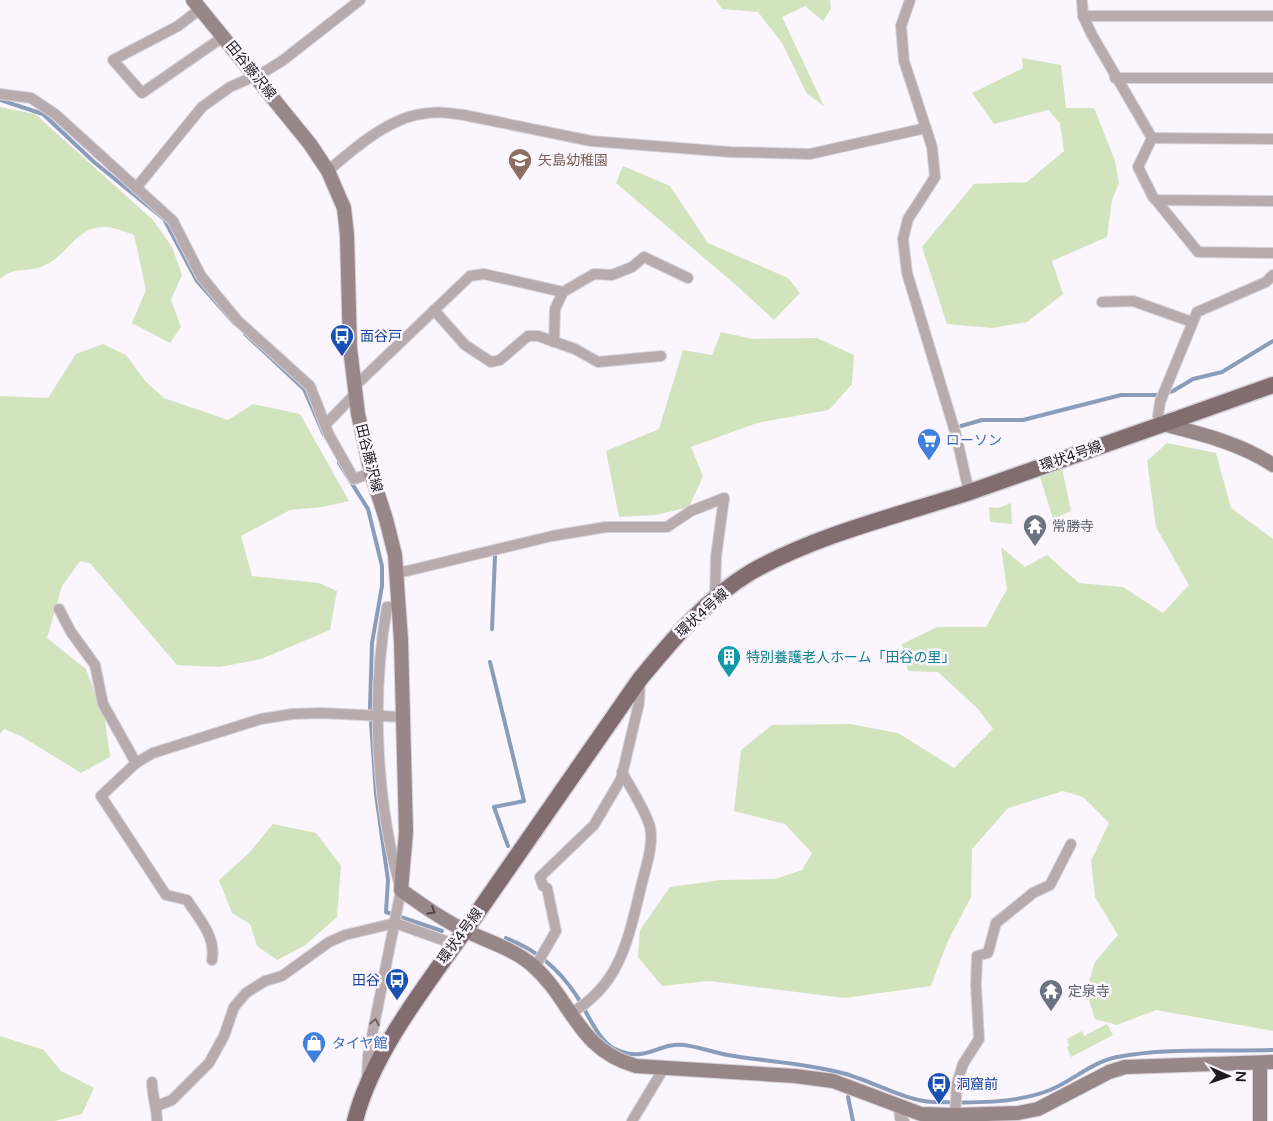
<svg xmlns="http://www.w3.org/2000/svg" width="1273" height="1121" viewBox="0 0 1273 1121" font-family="'Varela Round','Noto Sans JP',sans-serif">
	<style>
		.green { fill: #d1e4bd }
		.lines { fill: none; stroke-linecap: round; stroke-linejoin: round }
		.stream { stroke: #899dbb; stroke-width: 4 }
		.street-casing { stroke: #d8d2da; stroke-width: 12 }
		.secondary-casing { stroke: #d8d2da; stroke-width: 16 }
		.primary-casing { stroke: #d8d2da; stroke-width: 19 }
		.street { stroke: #b7abad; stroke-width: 10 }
		.secondary { stroke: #988789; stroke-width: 14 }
		.primary { stroke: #816c6f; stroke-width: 16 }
		.oneway { stroke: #4f454a }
		.oneway2 { stroke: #6b6266 }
		.labels { text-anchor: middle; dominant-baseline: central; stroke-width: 5; stroke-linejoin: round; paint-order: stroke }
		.street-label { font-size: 14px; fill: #1f1920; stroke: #fbf5fd }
		.education-label { font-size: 14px; fill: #785e54; stroke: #fbf5fd; text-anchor: start }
		.transit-label { font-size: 14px; fill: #164399; stroke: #fbf5fd; text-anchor: start }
		.shop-label { font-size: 14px; fill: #366cbe; stroke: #fbf5fd; text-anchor: start }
		.worship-label { font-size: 14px; fill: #5b616d; stroke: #fbf5fd; text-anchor: start }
		.culture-label { font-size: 14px; fill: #0d838f; stroke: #fbf5fd; text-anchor: start }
	</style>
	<rect width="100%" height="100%" fill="#fbf5fd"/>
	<g class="green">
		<polygon points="716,0 830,0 831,9 823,21 805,6 782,17 824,106 807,94 782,43 758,12 722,9"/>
		<polygon points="1022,58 1061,65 1066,108 1094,108 1115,161 1119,183 1112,200 1107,237 1052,261 1063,294 1027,322 992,328 947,324 922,247 974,184 1027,182 1064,151 1060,123 1048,110 994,124 972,93 1023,68"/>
		<path d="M 0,107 L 35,114 L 153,220 L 172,247 L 182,275 L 171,300 L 181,327 L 170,343 L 132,323 L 146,290 L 134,235 C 126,232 116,228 107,227 C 74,225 69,258 40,267 C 23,273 15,266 0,279 Z"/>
		<polygon points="623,166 670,186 708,243 788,278 800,293 774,320 737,286 616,183"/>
		<polygon points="721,332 753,339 817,338 854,355 852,384 829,410 757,423 691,447 703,476 689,507 656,515 619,517 606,451 659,429 683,350 712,355"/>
		<polygon points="103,344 126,355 146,382 164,398 228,420 253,404 300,414 349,501 322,507 290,510 241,536 252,576 319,583 337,591 330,630 261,659 220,667 177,665 90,563 80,561 62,586 47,638 86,669 105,720 110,757 81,773 21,736 4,729 0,734 0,396 48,398 76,354"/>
		<polygon points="1167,443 1216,453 1231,508 1273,539 1273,1031 1156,1010 1117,1025 1095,1019 1086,991 1095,962 1118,935 1095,897 1091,861 1109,823 1083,797 1063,791 1008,808 972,849 971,897 947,943 931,986 845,998 709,981 662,986 638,957 640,930 670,887 721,880 775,879 802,870 812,853 785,824 734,811 741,750 772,725 850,724 898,733 954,768 993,729 978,709 938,672 908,671 902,644 937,627 986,627 1007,589 1001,547 1025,567 1047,555 1079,583 1123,587 1163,613 1189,585 1156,527 1147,461"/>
		<polygon points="1062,468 1071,511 1053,519 1040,477"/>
		<polygon points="1011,503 1012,524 990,522 989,507 998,508"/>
		<polygon points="273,824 316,833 341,866 337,917 304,946 277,960 257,946 250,924 232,913 219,880 249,853"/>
		<polygon points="1107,1024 1113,1035 1071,1057 1067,1047 1069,1046 1067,1039 1082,1031 1084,1036"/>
		<polygon points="0,1036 44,1050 61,1071 94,1088 82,1114 55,1121 0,1121"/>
	</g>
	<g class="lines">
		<g class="stream">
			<polyline points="0,100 43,114 94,162 164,219 197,281 235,324"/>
			<polyline points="245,334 304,389 324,435"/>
			<polyline points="961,426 982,420 1023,420 1121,395 1157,395 1173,391 1193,379 1222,372 1273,341"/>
			<polyline points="339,463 368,509 382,566 382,586 372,643 370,707 376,794 388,880 386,912 442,931"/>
			<polyline points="492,629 495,556"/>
			<polyline points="490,662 524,801 494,807 508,846"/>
			<path d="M 506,938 C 535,949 559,969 576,995 C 587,1011 597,1040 615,1049 C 646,1064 658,1042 684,1045 C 701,1047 717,1054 734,1056 C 770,1062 806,1063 842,1073 C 870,1080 906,1101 933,1102 C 971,1103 1015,1104 1050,1090 C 1074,1080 1092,1062 1117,1057 C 1168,1047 1222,1052 1273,1050"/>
			<polyline points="848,1097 853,1121"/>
		</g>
		<g class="street-casing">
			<g id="street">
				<polyline points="910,0 901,26 904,61 932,147 935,177 908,219 903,239 907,273 956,435 969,492"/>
				<polyline points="1082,0 1083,16 1092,35 1152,138 1138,167 1153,197 1156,200 1273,201"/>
				<polyline points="200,9 178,26 113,60 142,93 223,37"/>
				<polyline points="1083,16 1273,16"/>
				<polyline points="1115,78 1273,78"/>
				<polyline points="0,94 31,98 55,114 173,221 201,276 219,298 238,321 310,386 329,435 354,479 371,473"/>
				<polyline points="1152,138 1273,139"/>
				<path d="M 328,171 C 353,149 389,118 422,114 C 436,111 450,113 464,115 L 591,141 L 730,152 L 810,154 L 926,128"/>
				<polyline points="136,188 202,107 230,87 264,72 282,61 360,0"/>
				<polyline points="1156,200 1198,252 1273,253"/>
				<polyline points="1102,302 1133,301 1192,322"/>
				<polyline points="434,310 465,345 491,362 500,360 528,336 538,336 575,349 598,362 661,356"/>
				<polyline points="554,342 555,309 563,292"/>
				<polyline points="355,386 470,276 484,274 563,292 594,274 612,275 632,267 644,257 688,278"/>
				<polyline points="326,424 356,393"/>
				<polyline points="1163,424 1158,416 1160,402 1197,312 1266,282 1273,275"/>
				<polyline points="396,572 407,571 552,536 606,527 667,527 691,511 724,498"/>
				<polyline points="715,598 716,557 724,498"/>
				<polyline points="59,609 71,632 95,665 103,704 136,763"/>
				<path d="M 212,960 C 216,936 199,919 187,900 L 166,895 L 101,796 L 136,763 L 153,753 L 261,719 L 292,714 L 321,713 L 403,717"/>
				<polyline points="535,967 556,931 547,888 543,886 540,877 594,825 621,779 639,703 640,682"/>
				<path d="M 571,1013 C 621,984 628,939 641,887 C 645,869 654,846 650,827 C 646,811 630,787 622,772"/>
				<path d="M 367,1078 L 368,1056 L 401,890 C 376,802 371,697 387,607 L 398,607"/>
				<path d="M 152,1082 C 152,1096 157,1107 157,1121"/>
				<polyline points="157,1106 172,1100 209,1063 224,1036 234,1007 246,993 265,981 282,976 329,942 345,935 395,923 454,944"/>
				<polyline points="899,1106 900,1118 904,1121"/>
				<polyline points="955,1115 957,1083 963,1064 979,1039 976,985 977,956 988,953 996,923 1033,893 1050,885 1071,844"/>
				<polyline points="632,1121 664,1068"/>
			</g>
		</g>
		<g class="secondary-casing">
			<g id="secondary">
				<path d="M 193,0 L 310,144 L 328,171 L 344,208 L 347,235 L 350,348 L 358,414 L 371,473 L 386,519 L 395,555 L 401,640 L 406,832 L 401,890 C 422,905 443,920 466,931 C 487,941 513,949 531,964 C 573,1000 576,1049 636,1066 L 795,1076 L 833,1081 L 921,1114 L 955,1115 L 1018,1113 L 1038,1109 L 1109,1072 L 1125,1067 L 1273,1062"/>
				<path d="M 1163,424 C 1201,434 1240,443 1273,465"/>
				<polyline points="1260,1121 1260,1064"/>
			</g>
		</g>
		<g class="primary-casing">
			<path id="primary" d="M 355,1121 C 372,1052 430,980 471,922 C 527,841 584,760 640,679 C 673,639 706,599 751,572 C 816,535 896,516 967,493 C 1069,458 1171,421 1273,385"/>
		</g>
		<use href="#street" class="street"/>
		<use href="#secondary" class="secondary"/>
		<use href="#primary" class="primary"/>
	</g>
	<defs><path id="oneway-chevron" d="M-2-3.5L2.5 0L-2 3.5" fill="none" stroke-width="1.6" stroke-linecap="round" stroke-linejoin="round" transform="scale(1.25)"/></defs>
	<use class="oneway" href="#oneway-chevron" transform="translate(432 911) rotate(30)"/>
	<use class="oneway2" href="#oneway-chevron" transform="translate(375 1022) rotate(-79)"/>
	<defs>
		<g id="school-pin" transform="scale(1.25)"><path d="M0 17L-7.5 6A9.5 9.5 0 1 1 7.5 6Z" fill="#8d6e63" stroke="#fbf5fd"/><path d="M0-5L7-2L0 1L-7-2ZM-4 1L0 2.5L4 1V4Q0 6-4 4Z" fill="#fff"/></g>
		<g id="bus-pin" transform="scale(1.25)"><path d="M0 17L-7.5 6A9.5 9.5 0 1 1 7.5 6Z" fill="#1a4fb4" stroke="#fbf5fd"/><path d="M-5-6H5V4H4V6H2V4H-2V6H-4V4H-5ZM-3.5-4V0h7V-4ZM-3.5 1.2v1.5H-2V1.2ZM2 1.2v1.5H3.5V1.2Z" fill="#fff"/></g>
		<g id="supermarket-pin" transform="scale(1.25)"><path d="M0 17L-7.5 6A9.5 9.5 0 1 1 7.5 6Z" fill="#3f7fe0" stroke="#fbf5fd"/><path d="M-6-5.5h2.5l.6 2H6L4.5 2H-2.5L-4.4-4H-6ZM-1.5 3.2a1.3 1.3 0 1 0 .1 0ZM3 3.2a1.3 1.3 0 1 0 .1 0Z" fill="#fff"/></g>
		<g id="temple-pin" transform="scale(1.25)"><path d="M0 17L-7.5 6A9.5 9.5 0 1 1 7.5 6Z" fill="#6b7280" stroke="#fbf5fd"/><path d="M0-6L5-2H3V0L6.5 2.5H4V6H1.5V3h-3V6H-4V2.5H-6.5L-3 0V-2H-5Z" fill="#fff"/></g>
		<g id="building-pin" transform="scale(1.25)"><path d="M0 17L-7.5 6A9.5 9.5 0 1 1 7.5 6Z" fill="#0f9aa8" stroke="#fbf5fd"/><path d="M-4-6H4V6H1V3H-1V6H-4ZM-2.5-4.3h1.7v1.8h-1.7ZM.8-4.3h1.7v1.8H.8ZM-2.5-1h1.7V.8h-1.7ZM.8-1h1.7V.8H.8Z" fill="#fff"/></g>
		<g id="shop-pin" transform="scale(1.25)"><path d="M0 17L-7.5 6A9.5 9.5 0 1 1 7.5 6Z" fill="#3f7fe0" stroke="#fbf5fd"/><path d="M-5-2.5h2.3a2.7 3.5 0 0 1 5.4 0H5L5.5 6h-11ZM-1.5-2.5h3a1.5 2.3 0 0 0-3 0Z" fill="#fff"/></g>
	</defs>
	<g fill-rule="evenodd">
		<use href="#school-pin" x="520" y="160"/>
		<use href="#bus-pin" x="342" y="336"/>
		<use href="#supermarket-pin" x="929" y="440"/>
		<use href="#temple-pin" x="1035" y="526"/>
		<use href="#building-pin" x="729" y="657"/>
		<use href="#bus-pin" x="397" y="980"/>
		<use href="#temple-pin" x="1051" y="991"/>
		<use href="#shop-pin" x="314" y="1043"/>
		<use href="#bus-pin" x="939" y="1084"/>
	</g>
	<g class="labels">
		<g class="street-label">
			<text transform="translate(251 70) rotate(51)">田谷藤沢線</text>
			<text transform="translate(1071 456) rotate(-19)">環状4号線</text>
			<text transform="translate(369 458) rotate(76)">田谷藤沢線</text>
			<text transform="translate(702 613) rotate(-42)">環状4号線</text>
			<text transform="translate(460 936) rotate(-54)">環状4号線</text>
		</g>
		<g class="education-label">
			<text x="538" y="160">矢島幼稚園</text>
		</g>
		<g class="transit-label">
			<text x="360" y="336">面谷戸</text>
			<text x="380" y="980" text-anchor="end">田谷</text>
			<text x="956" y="1084">洞窟前</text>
		</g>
		<g class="shop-label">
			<text x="946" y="440">ローソン</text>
			<text x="332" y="1043">タイヤ館</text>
		</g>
		<g class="worship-label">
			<text x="1052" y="526">常勝寺</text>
			<text x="1068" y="991">定泉寺</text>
		</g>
		<g class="culture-label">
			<text x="746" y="657">特別養護老人ホーム「田谷の里」</text>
		</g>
	</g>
	<g transform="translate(1228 1076) rotate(92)" stroke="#fbf5fd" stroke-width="4" paint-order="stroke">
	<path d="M0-4L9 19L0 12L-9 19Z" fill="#1f1920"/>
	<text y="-8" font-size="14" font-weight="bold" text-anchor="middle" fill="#1f1920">N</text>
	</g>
</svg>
